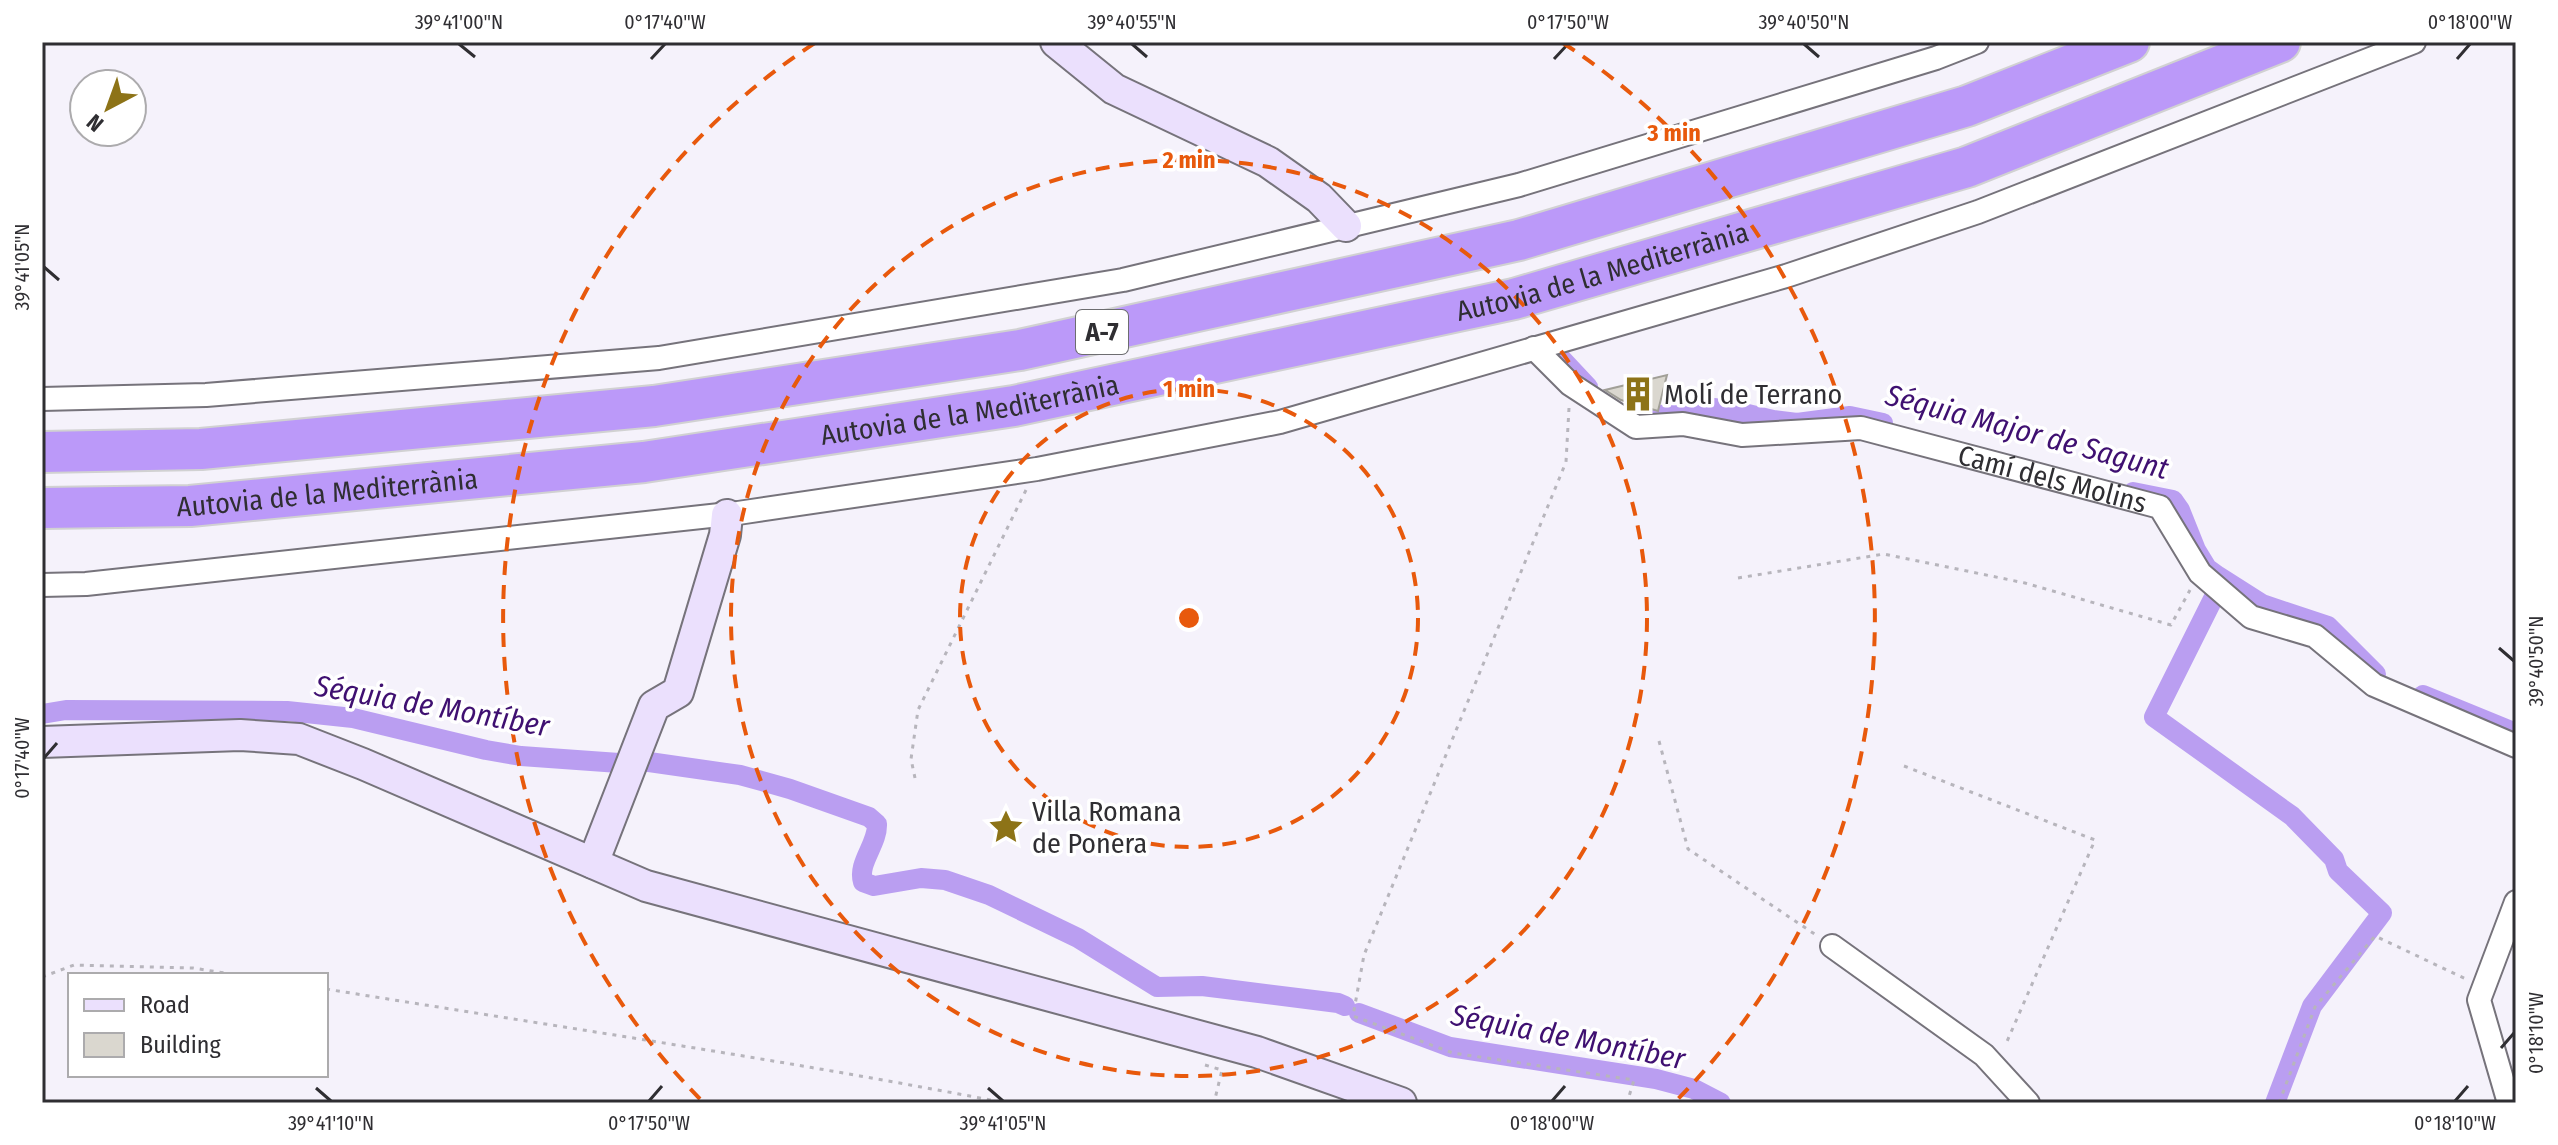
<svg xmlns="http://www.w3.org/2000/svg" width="2558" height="1145" viewBox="0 0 2558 1145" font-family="'Fira Sans Condensed',sans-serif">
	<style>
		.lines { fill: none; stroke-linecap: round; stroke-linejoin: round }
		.canal { stroke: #ba9ef1; stroke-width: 20 }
		.building { fill: #dad7cf; stroke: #a19f97; stroke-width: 2 }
		.street-casing { stroke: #76737b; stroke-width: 26 }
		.secondary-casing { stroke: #76737b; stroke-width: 34 }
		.highway-casing { stroke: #d1d1d2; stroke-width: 44 }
		.path { stroke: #b7b5bc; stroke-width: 3; stroke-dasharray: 4 6; stroke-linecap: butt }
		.street { stroke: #fff; stroke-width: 22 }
		.secondary { stroke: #ebe0fd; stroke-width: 30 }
		.highway { stroke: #bb99f9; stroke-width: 40 }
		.ticks { fill: none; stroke: #2f2e32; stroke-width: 3 }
		.ring { fill: none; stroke: #e8590c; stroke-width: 4; stroke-dasharray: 14 10 }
		.labels { text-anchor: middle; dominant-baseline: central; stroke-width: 7; stroke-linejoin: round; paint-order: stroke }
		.shield { fill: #fff; stroke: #6d6d70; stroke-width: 2 }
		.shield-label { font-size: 26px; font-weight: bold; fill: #2f2e32 }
		.street-label { font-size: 28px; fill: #2f2e32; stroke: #fff }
		.poi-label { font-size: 28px; fill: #2f2e32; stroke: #fff; text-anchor: start }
		.water-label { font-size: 30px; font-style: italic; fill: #3f1071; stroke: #fff }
		.centre { fill: #e8590c; stroke: #fff; stroke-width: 4 }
		.ring-label { font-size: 24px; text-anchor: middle; font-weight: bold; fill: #e8590c; stroke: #fff; stroke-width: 7; stroke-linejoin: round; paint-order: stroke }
		.neatline { fill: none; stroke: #2f2e32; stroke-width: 3 }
		.ticks-label { font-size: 20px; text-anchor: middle; fill: #2f2e32 }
	</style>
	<rect width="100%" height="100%" fill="#f5f2fb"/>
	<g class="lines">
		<g class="canal">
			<polyline points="1558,355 1588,387"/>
			<polyline points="1648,419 1696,406 1731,410 1773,420 1797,423 1850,416 1883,423"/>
			<polyline points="2133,492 2173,500 2180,510 2196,550 2207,568 2218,576 2262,604 2328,626 2376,674"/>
			<polyline points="2214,597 2154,717 2292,816 2334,859 2338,871 2382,913 2312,1006 2275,1103"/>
			<polyline points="2423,695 2516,733"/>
			<polyline points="42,714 66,710 287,711 353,718 486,750 521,756 619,763"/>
			<path d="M 642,761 L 740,775 L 790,789 L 869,817 L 877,824 C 878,844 857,863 863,882 L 874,886 L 921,878 L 945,880 L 989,895 L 1078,938 L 1157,987 L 1202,986 L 1338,1003 L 1345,1006"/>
			<polyline points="1359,1013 1450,1047 1656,1079 1694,1089 1721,1103"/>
		</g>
	</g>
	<polygon class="building" points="1667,375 1658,411 1621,400 1605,390"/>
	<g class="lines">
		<g class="street-casing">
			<g id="street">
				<path id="s1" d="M 1534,348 L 1570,384 L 1636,427 L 1683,424 L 1742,435 L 1861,428 L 2160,507 L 2200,573 L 2251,617 L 2315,636 L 2374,685 L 2516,746"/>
				<polyline points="42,399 206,395 659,358 1123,280 1519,185 1936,58 1977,42"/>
				<polyline points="42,585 86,584 738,513 1037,469 1280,422 1786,276 1978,212 2414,42"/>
				<polyline points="1832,946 1984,1055 2028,1103"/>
				<polyline points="2509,1103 2479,1000 2516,902"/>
			</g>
		</g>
		<g class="secondary-casing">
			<g id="secondary">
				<polyline points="1056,42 1114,89 1268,162 1319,198 1346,226"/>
				<polyline points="42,742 240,735 299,739 363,764 646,886 1257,1052 1401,1103"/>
				<polyline points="593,863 654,706 678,692 725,535 727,515"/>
			</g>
		</g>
		<g class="highway-casing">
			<g id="highway">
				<polyline points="42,452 201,449 654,406 1020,350 1519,240 1967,106 2129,42"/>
				<path id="s2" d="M 42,508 L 190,506 L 644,462 L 1014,406 L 1514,299 L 1967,167 L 2280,42"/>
			</g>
		</g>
		<g class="path">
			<polyline points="1569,408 1566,462 1364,955 1353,1016 1453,1053 1634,1080 1627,1103"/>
			<polyline points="1738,578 1884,554 2025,583 2171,625 2190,590"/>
			<polyline points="1659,741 1688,849 1816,935"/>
			<polyline points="1904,766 2095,840 2005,1046"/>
			<polyline points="915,778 911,759 918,710 1026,490"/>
			<polyline points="42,977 74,965 193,968 237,975"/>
			<path d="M 326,989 C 553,1026 780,1059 1006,1103"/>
			<polyline points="1205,1065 1222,1070 1214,1103"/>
			<polyline points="2279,1103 2315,1007 2375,936 2466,979"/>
		</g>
		<use href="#street" class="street"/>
		<use href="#secondary" class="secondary"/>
		<use href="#highway" class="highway"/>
	</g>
	<path class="ticks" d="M 459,44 L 475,57M 1132,44 L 1147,57M 1804,44 L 1819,57M 651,59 L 665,44M 1554,59 L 1568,44M 2457,59 L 2470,44M 44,267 L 59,280M 2499,648 L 2514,661M 44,758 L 57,743M 2501,1048 L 2514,1033M 316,1088 L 331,1101M 988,1088 L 1003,1101M 649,1101 L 662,1086M 1552,1101 L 1565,1086M 2455,1101 L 2468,1086"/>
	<g class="ring">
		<circle cx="1189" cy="618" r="229"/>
		<circle cx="1189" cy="618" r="458"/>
		<path d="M700 1099A686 686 0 0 1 815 43M1563 43A686 686 0 0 1 1678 1099"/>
	</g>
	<defs>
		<g id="building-bare" transform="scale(2.76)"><path d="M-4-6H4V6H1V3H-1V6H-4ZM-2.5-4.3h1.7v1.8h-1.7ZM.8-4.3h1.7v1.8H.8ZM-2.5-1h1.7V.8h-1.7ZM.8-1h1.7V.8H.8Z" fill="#8d7317" stroke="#fff" stroke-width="2.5" paint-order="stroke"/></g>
		<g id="sight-bare" transform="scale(2.76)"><path d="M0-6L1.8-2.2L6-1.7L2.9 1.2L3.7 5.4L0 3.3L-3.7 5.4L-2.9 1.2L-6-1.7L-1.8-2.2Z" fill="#8d7317" stroke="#fff" stroke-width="2.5" paint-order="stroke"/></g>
	</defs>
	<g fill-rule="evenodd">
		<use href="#building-bare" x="1638" y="394"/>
		<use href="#sight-bare" x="1006" y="827"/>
	</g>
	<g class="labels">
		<rect class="shield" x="1076" y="310" width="52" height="44" rx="6"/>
		<g class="shield-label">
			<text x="1102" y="332">A-7</text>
		</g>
		<g class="street-label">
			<text stroke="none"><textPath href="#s2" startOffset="1582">Autovia de la Mediterrània</textPath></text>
			<text stroke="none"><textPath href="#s2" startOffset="934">Autovia de la Mediterrània</textPath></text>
			<text stroke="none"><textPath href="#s1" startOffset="554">Camí dels Molins</textPath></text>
			<text stroke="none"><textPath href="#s2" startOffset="286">Autovia de la Mediterrània</textPath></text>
		</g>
		<g class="poi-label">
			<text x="1664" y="394">Molí de Terrano</text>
			<text x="1032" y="811">Villa Romana<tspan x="1032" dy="32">de Ponera</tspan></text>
		</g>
		<g class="water-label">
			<text transform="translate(2027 432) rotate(15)">Séquia Major de Sagunt</text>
			<text transform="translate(432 706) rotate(10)">Séquia de Montíber</text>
			<text transform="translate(1568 1037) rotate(11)">Séquia de Montíber</text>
		</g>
	</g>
	<circle cx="1189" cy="618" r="12" class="centre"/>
	<g class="ring-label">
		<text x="1674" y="141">3 min</text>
		<text x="1189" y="168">2 min</text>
		<text x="1189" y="397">1 min</text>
	</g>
	<rect width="2558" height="1145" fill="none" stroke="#ffffff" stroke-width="88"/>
	<rect x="68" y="973" width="260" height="104" fill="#ffffff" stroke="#acabad" stroke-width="2"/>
	<rect x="84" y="999" width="40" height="12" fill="#ebe0fd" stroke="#acabad" stroke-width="2"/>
	<text x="140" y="1013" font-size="24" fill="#2f2e32">Road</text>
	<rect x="84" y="1033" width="40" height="24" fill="#dad7cf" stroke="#acabad" stroke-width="2"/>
	<text x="140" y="1053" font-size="24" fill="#2f2e32">Building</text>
	<g transform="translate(108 108) rotate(221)"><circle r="38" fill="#ffffff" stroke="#acabad" stroke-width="2"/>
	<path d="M0-6L14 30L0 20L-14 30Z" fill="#8d7317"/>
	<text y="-12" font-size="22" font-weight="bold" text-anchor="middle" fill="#2f2e32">N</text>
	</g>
	<rect x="44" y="44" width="2470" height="1057" class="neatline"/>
	<g class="ticks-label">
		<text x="459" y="29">39°41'00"N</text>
		<text x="665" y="29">0°17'40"W</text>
		<text x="1132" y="29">39°40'55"N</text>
		<text x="1568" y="29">0°17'50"W</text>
		<text x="1804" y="29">39°40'50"N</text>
		<text x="2470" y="29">0°18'00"W</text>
		<text transform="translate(22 267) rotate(-90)" y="7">39°41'05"N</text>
		<text transform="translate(2536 661) rotate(-90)" y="7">39°40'50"N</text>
		<text transform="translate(22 758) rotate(-90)" y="7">0°17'40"W</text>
		<text transform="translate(2536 1033) rotate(-90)" y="7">0°18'10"W</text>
		<text x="331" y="1130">39°41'10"N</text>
		<text x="649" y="1130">0°17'50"W</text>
		<text x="1003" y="1130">39°41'05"N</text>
		<text x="1552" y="1130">0°18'00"W</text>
		<text x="2455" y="1130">0°18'10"W</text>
	</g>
</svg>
